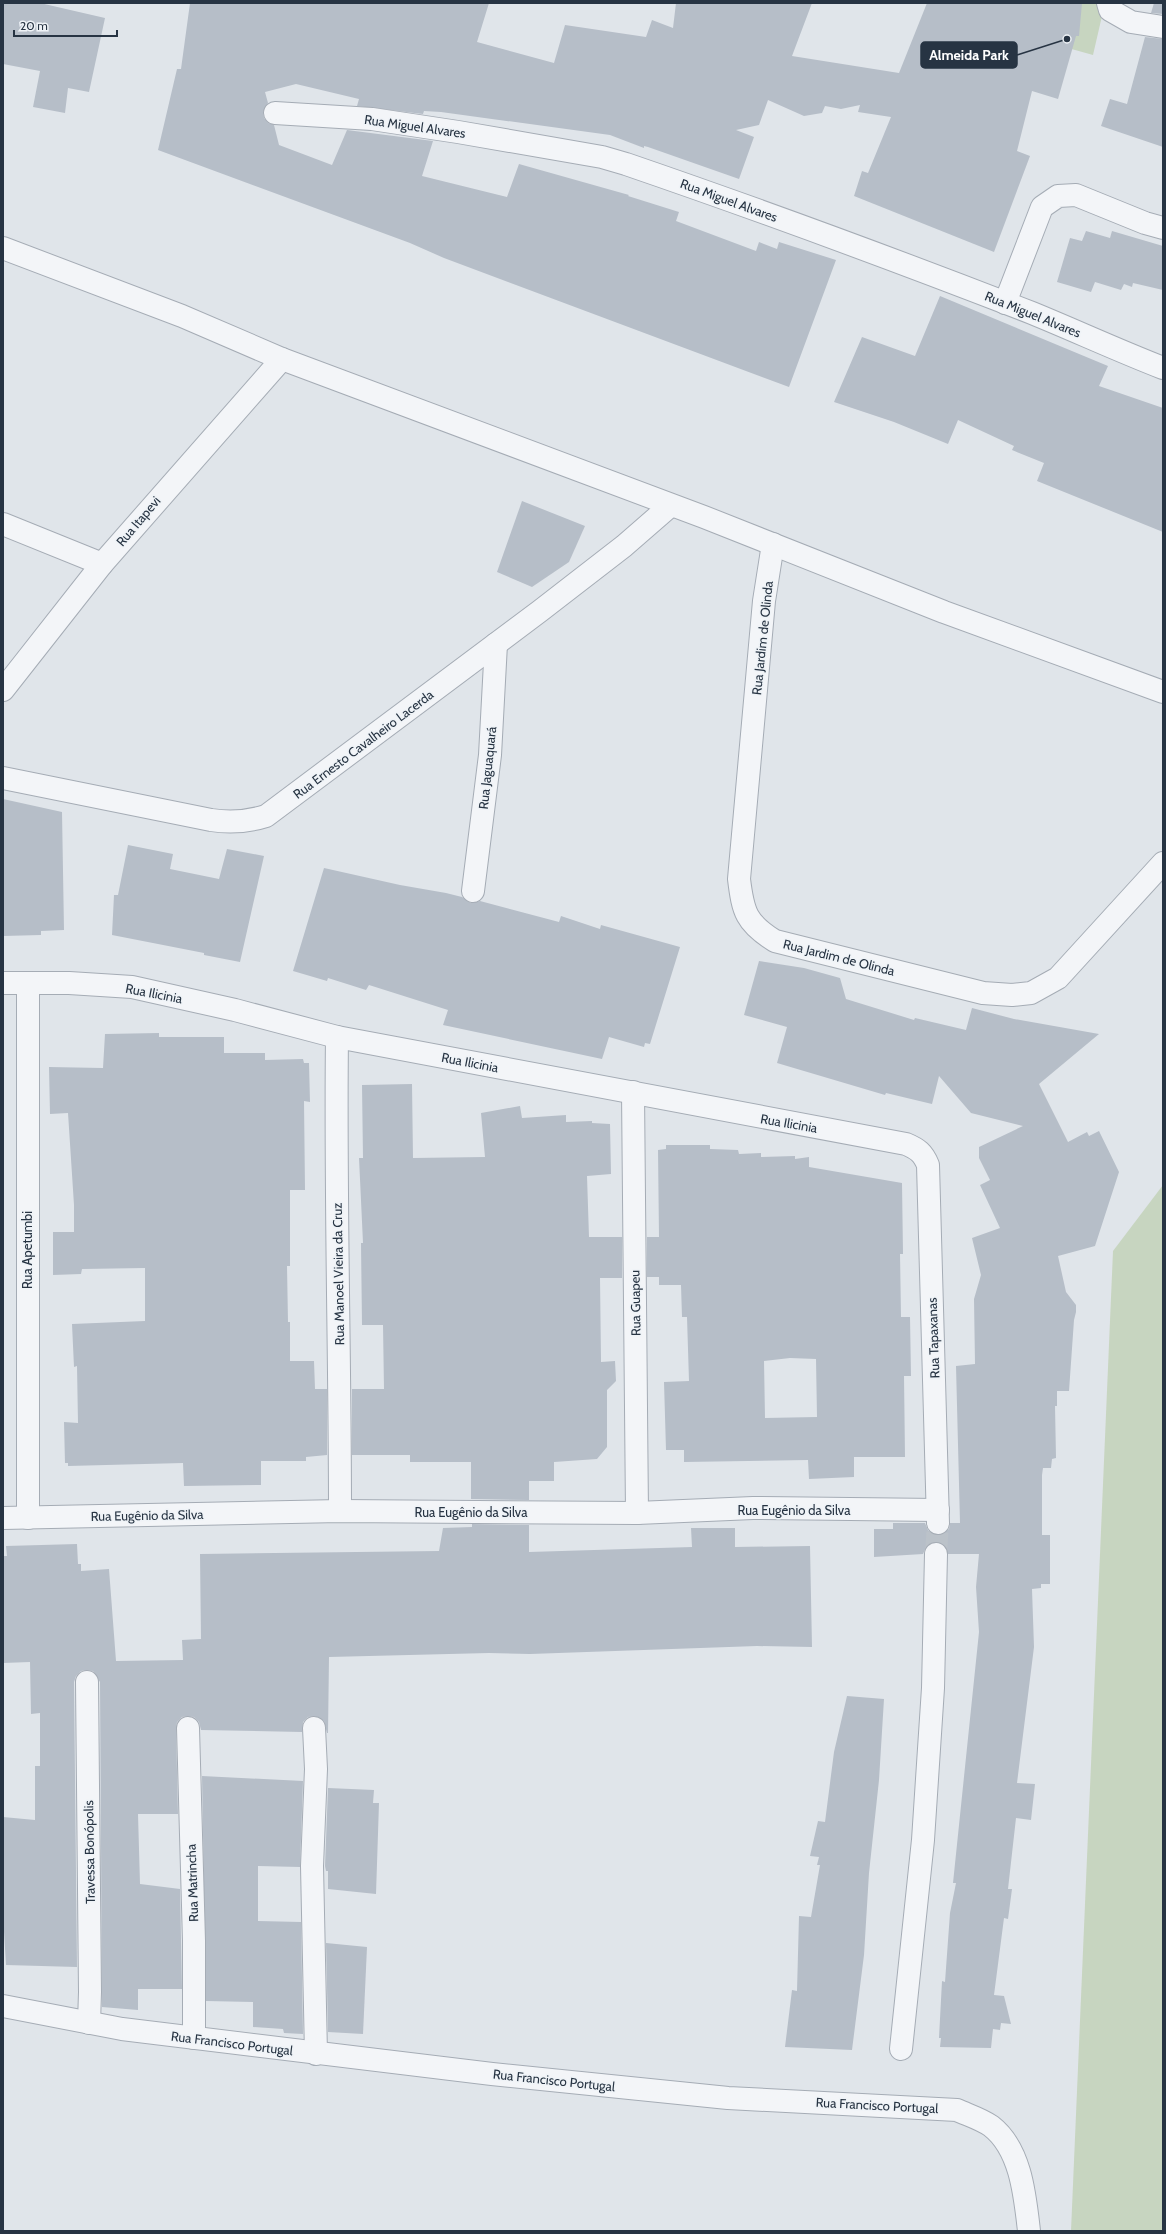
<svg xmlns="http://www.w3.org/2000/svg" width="1166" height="2234" viewBox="0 0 1166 2234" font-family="Cabin,sans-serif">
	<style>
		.green { fill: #c7d5c0 }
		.building { fill: #b6bec8; fill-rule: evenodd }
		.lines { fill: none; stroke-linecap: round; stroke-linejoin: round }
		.street-tunnel { stroke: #bbc2c9; stroke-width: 22; stroke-dasharray: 22 11; stroke-linecap: butt }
		.street-casing { stroke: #a5acb5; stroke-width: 24 }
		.street { stroke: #f3f5f8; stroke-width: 22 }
		.labels { text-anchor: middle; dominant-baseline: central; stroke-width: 3; stroke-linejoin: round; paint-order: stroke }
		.street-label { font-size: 13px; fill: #273443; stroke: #eff3f7 }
		.leader { fill: none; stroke: #273443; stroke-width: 1.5 }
		.callout-dot { fill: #273443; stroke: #eff3f7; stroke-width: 1.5 }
		.callout { fill: #273443; stroke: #273443; stroke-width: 1.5 }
		.callout-label { font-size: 14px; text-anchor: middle; font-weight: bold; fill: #fff }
	</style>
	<rect width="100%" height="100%" fill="#e0e5ea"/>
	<g class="green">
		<polygon points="985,3 1105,3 1093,55 982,24"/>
		<polygon points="1163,1185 1163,2231 1071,2231 1113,1251"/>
	</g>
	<g class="building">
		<polygon points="3,3 40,3 105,18 89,92 68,88 65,113 33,107 40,71 3,64"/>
		<polygon points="190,3 489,3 477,42 554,63 565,25 646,37 652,20 673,28 676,3 812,3 792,56 899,73 927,3 1082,3 1079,36 1076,36 1058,99 1032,91 1017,151 1030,156 994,252 854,196 862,171 868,173 891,117 858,112 860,105 841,109 825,106 822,113 804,116 768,100 759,125 736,130 754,137 739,179 648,147 644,146 644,148 610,135 441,112 424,111 423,114 357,106 359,99 296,84 265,92 268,103 263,112 264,118 268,123 274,125 279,145 332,165 347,130 433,141 422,176 507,197 519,164 629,195 628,196 679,212 676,221 756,251 759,242 777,249 779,242 836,260 789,387 444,258 410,243 158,150 177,69 181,69"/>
		<polygon points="1154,3 1163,3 1163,14 1151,13"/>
		<polygon points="1145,37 1163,39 1163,147 1101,126 1110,99 1127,104"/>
		<polygon points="1086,231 1110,238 1112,231 1163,246 1163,290 1133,283 1132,287 1124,284 1121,290 1095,282 1091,292 1057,282 1070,238 1082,241"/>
		<polygon points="940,296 1108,366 1099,386 1163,408 1163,532 1037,481 1044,463 1012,450 1014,446 958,420 948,444 894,422 834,402 862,337 915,356"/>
		<polygon points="522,501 585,526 569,562 532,587 497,572"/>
		<polygon points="3,799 62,812 64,930 41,931 41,935 3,936"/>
		<polygon points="128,845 173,854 170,869 219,879 227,849 264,856 240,962 204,955 204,953 112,935 114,895 118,895"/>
		<polygon points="324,868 400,885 446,893 462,897 471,903 480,901 559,922 561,916 600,929 601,925 680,947 650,1044 645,1043 644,1047 609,1037 602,1059 443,1025 448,1010 369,985 366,990 328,978 327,981 293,971"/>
		<polygon points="759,961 804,968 840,978 846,999 914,1020 915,1018 966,1030 972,1008 1014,1019 1099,1034 1039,1084 1068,1142 1087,1132 1089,1136 1099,1131 1119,1172 1095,1246 1058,1256 1066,1292 1076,1305 1076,1312 1074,1320 1069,1391 1057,1391 1057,1406 1055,1406 1056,1458 1052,1459 1051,1468 1043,1468 1042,1475 1042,1535 1050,1535 1050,1584 1041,1584 1041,1588 1032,1589 1034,1647 1017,1783 1035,1784 1031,1820 1016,1818 1008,1889 1012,1889 1008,1919 1004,1918 994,1995 1004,1996 1011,2024 1001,2023 1000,2030 993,2029 991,2048 940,2047 941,2038 939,2038 942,1981 945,1982 950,1913 956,1883 953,1883 979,1632 976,1587 979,1554 948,1554 943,1544 936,1542 926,1547 923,1554 874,1557 874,1529 893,1529 893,1523 925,1523 928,1530 932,1534 939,1535 949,1529 950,1523 960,1523 956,1366 975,1364 974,1299 981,1275 972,1238 1000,1228 980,1185 990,1180 979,1158 979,1147 1023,1126 971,1113 939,1076 932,1104 886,1093 885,1095 777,1063 787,1027 744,1015"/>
		<polygon points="159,1033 159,1037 224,1037 224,1053 265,1053 265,1060 303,1059 304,1063 309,1063 310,1102 304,1101 305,1190 290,1190 290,1266 287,1266 288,1322 290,1322 290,1361 314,1361 315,1389 327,1389 327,1455 306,1457 306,1461 261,1461 261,1485 184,1486 183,1463 68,1466 68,1463 65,1463 64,1422 78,1423 77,1366 74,1367 72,1324 145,1321 145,1268 82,1269 81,1274 53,1275 53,1232 74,1232 74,1205 68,1113 50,1114 49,1067 103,1068 105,1034"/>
		<polygon points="412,1084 413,1158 485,1157 481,1113 520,1106 522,1118 566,1115 566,1122 592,1121 592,1123 610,1124 611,1174 587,1176 589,1237 622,1237 622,1278 600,1278 601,1362 615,1361 616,1381 607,1390 607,1447 597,1459 554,1462 554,1481 529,1481 529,1500 471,1499 471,1462 410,1462 410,1455 352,1455 352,1389 384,1389 383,1325 362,1325 361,1243 363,1243 359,1158 363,1158 362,1085"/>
		<path d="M 666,1145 L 710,1145 L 710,1149 L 738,1150 L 739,1154 L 761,1153 L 761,1157 L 795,1156 L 795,1159 L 809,1157 L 809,1167 L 902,1183 L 903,1254 L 900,1254 L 901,1317 L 910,1317 L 911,1376 L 904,1376 L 905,1457 L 854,1457 L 854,1477 L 809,1479 L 808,1460 L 684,1462 L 684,1450 L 666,1450 L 664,1382 L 689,1381 L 687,1317 L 682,1317 L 681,1285 L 659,1285 L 659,1277 L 647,1277 L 647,1237 L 659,1237 L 658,1150 L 666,1149 ZM 790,1358 L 816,1359 L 817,1417 L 765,1418 L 764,1361 Z"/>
		<polygon points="472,1524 529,1525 529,1552 692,1547 691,1528 735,1528 735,1547 810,1546 812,1647 757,1646 530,1654 489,1653 329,1657 328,1733 327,1733 324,1721 314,1716 308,1717 303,1722 302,1732 201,1730 199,1722 194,1717 188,1716 182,1717 177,1722 176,1728 178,1814 138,1814 140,1884 180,1889 182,1989 138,1989 138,2010 102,2007 100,1682 93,1671 87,1670 81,1671 76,1676 74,1682 77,1967 6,1965 3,1915 3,1817 35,1820 35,1766 40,1766 40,1713 31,1714 30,1662 3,1663 3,1556 7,1556 6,1546 77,1544 78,1564 81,1564 81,1571 109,1569 116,1661 183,1660 182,1640 201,1639 200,1554 439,1551 443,1528 472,1527"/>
		<polygon points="847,1696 884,1699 879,1780 869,1873 864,1955 852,2050 785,2047 792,1990 797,1991 799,1916 811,1917 820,1865 817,1865 819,1857 810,1856 818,1821 825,1822 834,1752"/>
		<polygon points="202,1776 303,1781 300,1867 258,1866 258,1921 301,1922 303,2034 284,2033 283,2029 253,2027 253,2002 206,2001"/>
		<polygon points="328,1788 374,1790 373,1803 379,1803 376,1894 328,1889 328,1871 326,1871 325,1866"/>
		<polygon points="326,1943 367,1947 363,2034 328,2032"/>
	</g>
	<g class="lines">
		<polyline class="street-tunnel" points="936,1554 938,1523"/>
		<g class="street-casing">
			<g id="street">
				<polyline points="1108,3 1110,10 1131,22 1163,27"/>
				<path d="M 275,113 L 372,119 L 458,132 L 602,157 L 626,164 C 763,211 898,261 1032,313 C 1076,331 1119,351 1163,368"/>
				<polyline points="3,248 182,316 282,359 704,517 944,612 1163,692"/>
				<polyline points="1005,303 1042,207 1058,196 1076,195 1145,223 1163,228"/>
				<polyline points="3,524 102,564"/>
				<path d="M 773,544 L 764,601 L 739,879 C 743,912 746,923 775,941 L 983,993 L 1012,995 L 1031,993 L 1058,978 L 1163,863"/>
				<polyline points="3,690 102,564 282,359"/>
				<path d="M 3,778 L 211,820 C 231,823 247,822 266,816 L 540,611 L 624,546 L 670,506"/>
				<polyline points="473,891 490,755 496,644"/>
				<path d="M 3,983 L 69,983 L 132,987 L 235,1010 L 337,1037 L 906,1144 C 918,1149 923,1153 928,1165 L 938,1523"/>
				<polyline points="28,983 28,1518"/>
				<path d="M 337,1037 C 335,1195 340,1353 340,1511"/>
				<polyline points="633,1092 637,1513"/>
				<polyline points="3,1518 340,1511 637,1513 753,1508 938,1510"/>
				<polyline points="87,1682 90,1992 89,2023"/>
				<polyline points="188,1728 194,1941 194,2038"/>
				<polyline points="314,1728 316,1769 312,1866 316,2054"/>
				<path d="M 3,2006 L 122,2029 L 492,2074 L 728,2098 L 957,2110 C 968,2115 981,2119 991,2126 C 1021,2149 1025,2196 1029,2231"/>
				<polyline points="901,2049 923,1840 933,1688 936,1554"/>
			</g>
		</g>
		<use href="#street" class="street"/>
	</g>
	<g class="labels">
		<g class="street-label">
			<text transform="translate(415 126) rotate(8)">Rua Miguel Alvares</text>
			<text transform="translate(729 200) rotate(20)">Rua Miguel Alvares</text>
			<text transform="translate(1033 314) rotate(22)">Rua Miguel Alvares</text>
			<text transform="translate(138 521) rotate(-50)">Rua Itapevi</text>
			<text transform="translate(762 638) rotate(-84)">Rua Jardim de Olinda</text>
			<text transform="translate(363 744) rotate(-37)">Rua Ernesto Cavalheiro Lacerda</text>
			<text transform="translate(487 768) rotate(-84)">Rua Jaguaquará</text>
			<text transform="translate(839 957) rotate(14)">Rua Jardim de Olinda</text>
			<text transform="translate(154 993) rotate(11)">Rua Ilicinia</text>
			<text transform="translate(470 1062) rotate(11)">Rua Ilicinia</text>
			<text transform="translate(789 1123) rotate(10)">Rua Ilicinia</text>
			<text transform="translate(27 1250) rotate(-90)">Rua Apetumbi</text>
			<text transform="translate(338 1274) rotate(-91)">Rua Manoel Vieira da Cruz</text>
			<text transform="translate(635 1303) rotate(-91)">Rua Guapeu</text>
			<text transform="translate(933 1338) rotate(-92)">Rua Tapaxanas</text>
			<text x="794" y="1510">Rua Eugênio da Silva</text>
			<text x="471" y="1512">Rua Eugênio da Silva</text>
			<text transform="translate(147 1515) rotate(-1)">Rua Eugênio da Silva</text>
			<text transform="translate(89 1852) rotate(-91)">Travessa Bonópolis</text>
			<text transform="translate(192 1883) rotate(-92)">Rua Matrincha</text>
			<text transform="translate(232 2043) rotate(7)">Rua Francisco Portugal</text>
			<text transform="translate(554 2080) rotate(6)">Rua Francisco Portugal</text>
			<text transform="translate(877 2105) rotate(3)">Rua Francisco Portugal</text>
		</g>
	</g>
	<path class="leader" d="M1067 39L1017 55"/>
	<circle class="callout-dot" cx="1067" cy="39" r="4"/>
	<rect class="callout" x="921" y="42" width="96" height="26" rx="4"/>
	<g class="callout-label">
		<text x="969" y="60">Almeida Park</text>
	</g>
	<rect width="1166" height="2234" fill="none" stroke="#273443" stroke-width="8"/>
	<path d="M14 30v6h103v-6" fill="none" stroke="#273443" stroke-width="2"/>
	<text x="20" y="30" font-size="12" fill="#273443" stroke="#eff3f7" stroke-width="3" paint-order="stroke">20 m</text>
</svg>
